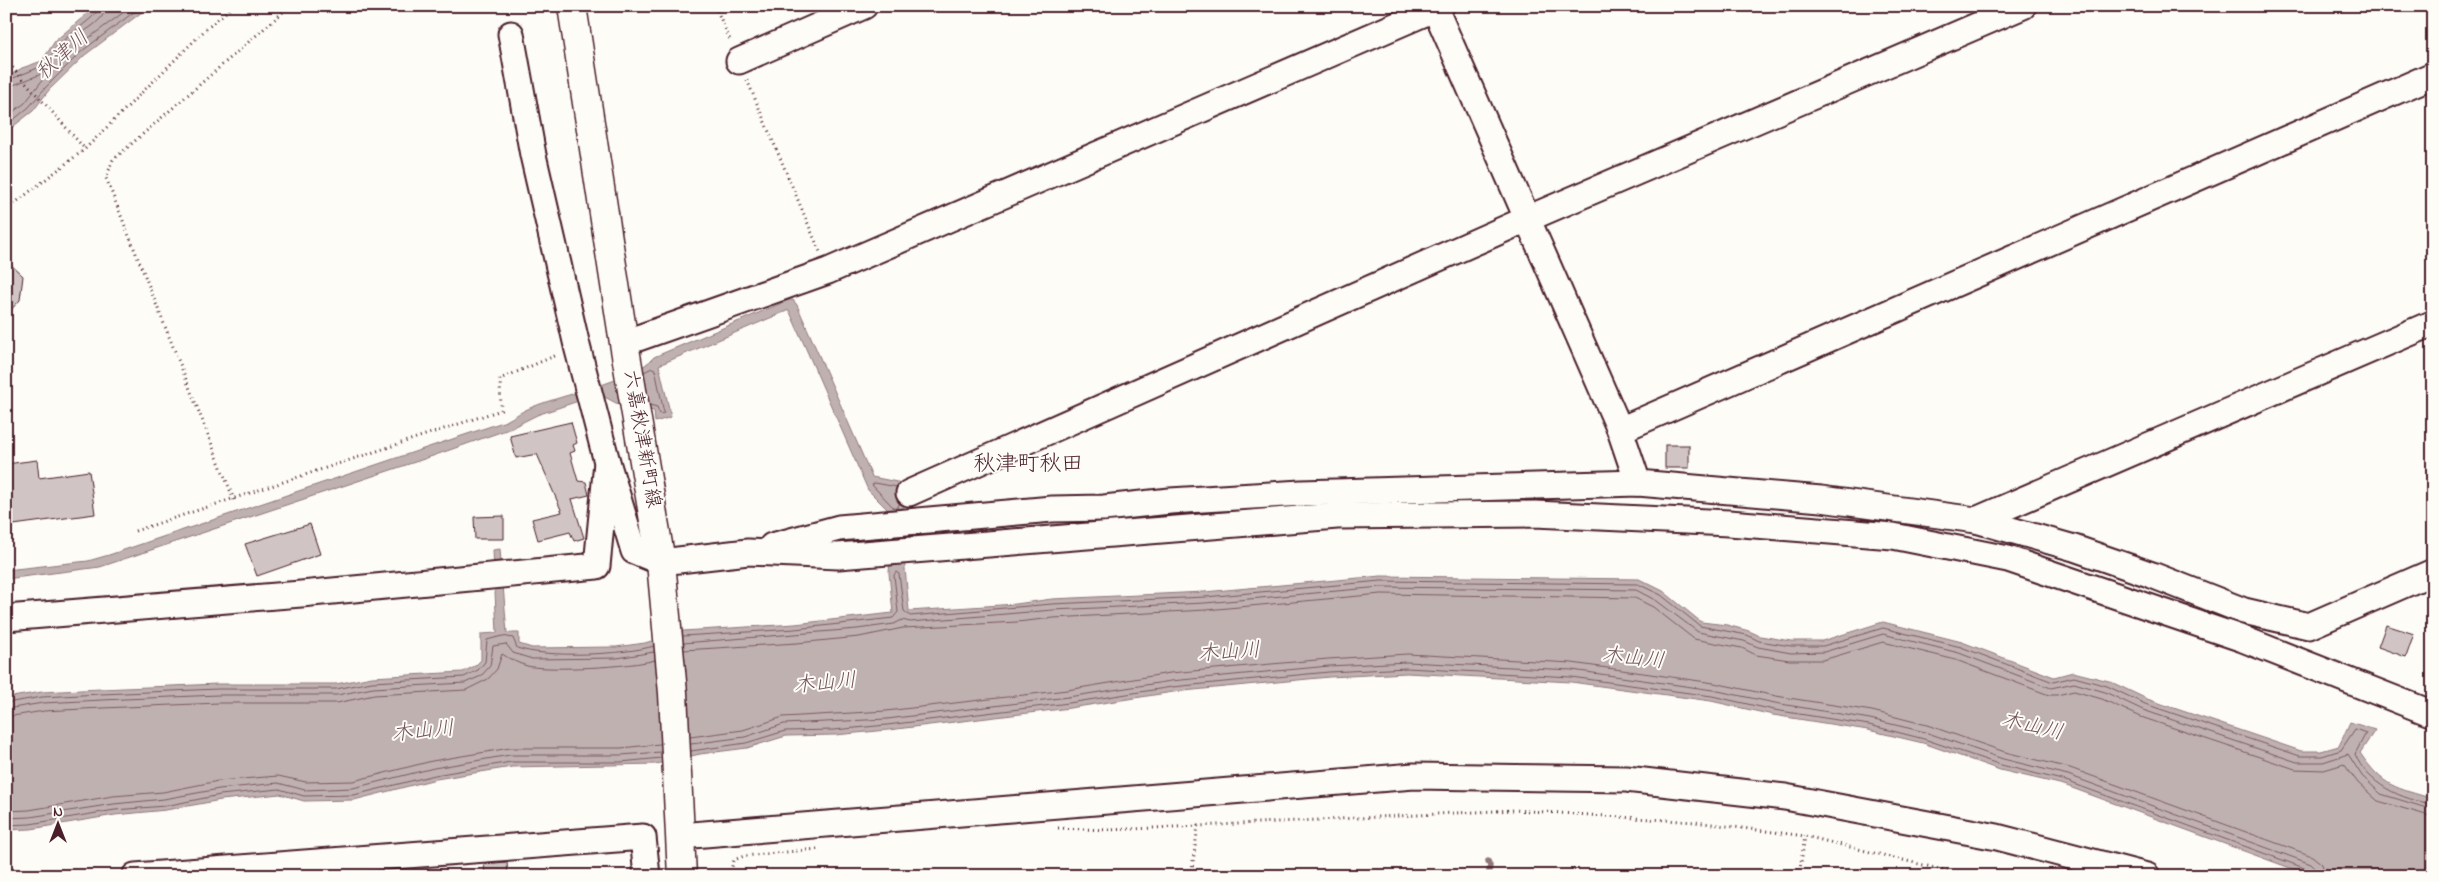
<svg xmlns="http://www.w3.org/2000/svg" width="2439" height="882" viewBox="0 0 2439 882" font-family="'Indie Flower','Klee One',sans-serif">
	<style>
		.water { fill: #c0b1b1; stroke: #91777b }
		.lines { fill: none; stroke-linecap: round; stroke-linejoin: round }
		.shore { stroke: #795961; stroke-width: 1 }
		.stream { stroke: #91777b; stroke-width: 5.5 }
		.building { fill: #d0c5c4; stroke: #4a1f2b }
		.minor-casing { stroke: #4a1f2b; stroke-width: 29 }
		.major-casing { stroke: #4a1f2b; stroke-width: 31 }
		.path { stroke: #4a1f2b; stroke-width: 3; stroke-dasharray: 1 4; stroke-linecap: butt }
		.minor { stroke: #fdfcf7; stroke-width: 25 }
		.major { stroke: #fdfcf7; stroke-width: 28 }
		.labels { text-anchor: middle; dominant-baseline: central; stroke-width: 4; stroke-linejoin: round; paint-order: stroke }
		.street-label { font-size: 20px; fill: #4a1f2b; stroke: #fdfcf7 }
		.water-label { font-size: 21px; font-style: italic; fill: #73525a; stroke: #fdfcf7 }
		.quarter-label { font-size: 22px; fill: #4a1f2b; stroke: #fdfcf7 }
	</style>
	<rect width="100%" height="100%" fill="#fdfcf7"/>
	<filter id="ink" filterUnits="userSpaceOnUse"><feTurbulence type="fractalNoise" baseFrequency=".02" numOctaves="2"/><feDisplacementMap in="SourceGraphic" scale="10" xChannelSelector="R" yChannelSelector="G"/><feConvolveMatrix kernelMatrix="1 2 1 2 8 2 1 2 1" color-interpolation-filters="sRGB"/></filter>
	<g filter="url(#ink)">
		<g class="water">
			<polygon points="96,6 150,6 85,55 49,90 33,111 6,132 6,78 22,68 42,61 55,41"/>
			<path d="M 789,300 L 793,300 L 797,305 L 872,477 L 907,484 L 909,493 L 900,515 L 909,611 L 1016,604 L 1052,599 L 1204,592 L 1381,576 L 1639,579 L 1663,591 L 1701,622 L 1727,625 L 1749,631 L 1760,636 L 1791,641 L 1822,641 L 1883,622 L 1962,642 L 2054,677 L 2073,672 L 2109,681 L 2147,699 L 2301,751 L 2321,751 L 2339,746 L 2350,722 L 2375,730 L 2360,753 C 2384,788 2395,787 2433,799 L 2433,876 L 2312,876 L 2064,785 L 2000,770 L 1923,743 L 1868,730 L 1773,715 L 1711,701 L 1571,682 L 1407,673 L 1329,677 L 1173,692 L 1070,708 L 888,730 L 835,735 L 786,736 L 747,748 L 700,754 L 656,764 L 512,767 L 436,779 L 354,800 L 304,801 L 280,794 L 221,800 L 166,810 L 115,815 L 31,829 L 6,830 L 6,698 L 42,692 L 101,689 L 218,684 L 336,684 L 372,677 L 463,672 L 475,666 L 481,660 L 481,634 L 497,633 L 493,550 L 500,549 L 507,633 L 519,633 L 519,644 L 532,648 L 616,647 L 645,643 L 683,631 L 795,624 L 893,613 L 889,573 L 893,515 L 868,490 L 789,310 L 659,365 L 671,417 L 655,422 L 654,411 L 616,403 L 599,394 L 537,415 L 509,429 L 427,458 L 100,567 L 6,579 L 6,570 L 88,561 L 109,555 L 506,421 C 514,417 522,411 530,408 C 562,394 633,382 654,357 Z"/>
		</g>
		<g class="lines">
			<g class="shore">
				<path d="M 106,6 C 104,31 58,35 60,61 L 63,61 L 78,46 L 132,6"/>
				<polyline points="6,81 45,65 59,44 90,19 98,11 99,6"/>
				<polyline points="6,88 44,73 47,74 25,103 6,117"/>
				<polyline points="6,126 29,107 46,87 82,51 142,6"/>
				<polyline points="644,372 652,368 655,369 664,413 660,414 657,407 650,405"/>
				<polyline points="897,487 875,483 872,485 894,508 897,508 900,503"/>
				<path d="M 683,636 L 795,629 L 893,618 L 898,612 L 894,575 L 896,572 L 899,574 L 904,611 L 910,616 L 1052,604 L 1205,597 L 1381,581 L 1638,584 L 1661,595 L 1700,626 L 1747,635 L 1759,641 L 1791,646 L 1823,646 L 1883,628 L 1961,647 L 2053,682 L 2074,677 L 2107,686 L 2145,704 L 2300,756 L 2322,756 L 2341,750 L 2355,729 L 2366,733 L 2355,754 C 2367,784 2402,800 2433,804"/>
				<polyline points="683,643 857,629 894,624 902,620 910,622 1053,610 1205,603 1381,587 1636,590 1657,601 1698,632 1744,641 1758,647 1791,653 1824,652 1883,634 1959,653 2051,688 2074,683 2105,692 2143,710 2297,762 2323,762 2348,754 2362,776 2381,794 2433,810"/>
				<polyline points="684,650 797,643 859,637 903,628 1017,622 1053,618 1206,610 1381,594 1635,598 1653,607 1694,639 1742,648 1756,655 1789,660 1823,660 1883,642 1956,660 2049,695 2057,695 2074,691 2102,699 2141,717 2295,769 2324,770 2344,764 2358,783 2378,801 2433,817"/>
				<path d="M 6,703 L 42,697 L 101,694 L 218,689 L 336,689 L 372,682 L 464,677 L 478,670 L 485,662 L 487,640 L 502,636 L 513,638 L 517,648 C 545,658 624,655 654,646"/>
				<polyline points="6,709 43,703 102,700 218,695 337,695 373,688 465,683 481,676 490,666 493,646 506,644 513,653 532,659 617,658 654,652"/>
				<path d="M 6,717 L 44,711 L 102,708 L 219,703 L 337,703 L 374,695 L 466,690 L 488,679 L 497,669 L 502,654 C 510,659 517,663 527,666 C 549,671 632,667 655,660"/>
				<polyline points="690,737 743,730 783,717 886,711 1067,690 1170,673 1328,659 1407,654 1572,663 1714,683 1776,696 1872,711 1927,725 2005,752 2070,768 2312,856 2322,864 2325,876"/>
				<polyline points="691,744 745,737 784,724 887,719 1068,697 1171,681 1329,666 1407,662 1572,670 1713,690 1775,703 1870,719 1925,732 2003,759 2068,775 2311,864 2316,869 2317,876"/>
				<polyline points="691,751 746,743 785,731 834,730 887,725 1069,703 1172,687 1329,672 1407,668 1571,677 1712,696 1774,710 1869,725 1924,739 2001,765 2066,781 2307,869 2311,876"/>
				<polyline points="6,811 29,810 113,796 163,792 218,781 278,776 306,782 353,781 432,761 510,748 621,748 660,744"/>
				<polyline points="6,818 30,817 114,804 164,799 219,789 278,783 305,790 353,788 434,768 510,755 621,755 661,752"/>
				<polyline points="6,825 30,824 115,810 165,806 220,795 279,789 304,796 354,795 435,775 511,762 621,762 661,758"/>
			</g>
			<polyline class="stream" points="1488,876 1490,866 1488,861"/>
		</g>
		<g class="building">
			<polygon points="6,260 23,276 20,300 6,315"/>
			<polygon points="571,422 577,443 573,445 575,451 570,453 578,481 586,482 589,495 572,499 584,538 574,541 570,532 538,540 532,519 562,512 537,454 516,458 510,436"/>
			<rect x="1665" y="445" width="24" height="23"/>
			<polygon points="37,460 39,478 89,471 95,514 6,526 6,464"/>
			<polygon points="504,516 504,539 475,539 474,517"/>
			<polygon points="310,524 320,554 257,576 245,544"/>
			<polygon points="2386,625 2414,634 2406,657 2378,647"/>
			<polygon points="507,862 508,876 485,876 484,864"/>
		</g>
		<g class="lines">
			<g class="minor-casing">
				<g id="minor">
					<polyline points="1434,6 1620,430 1638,483"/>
					<polyline points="739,61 864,6"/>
					<polyline points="624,343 828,271 1441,6"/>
					<polyline points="1620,430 2433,75"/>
					<polyline points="607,462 634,551 661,562 748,552 838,556 1337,516 1535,514 1729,523 1893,536 2008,559 2243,639 2433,714"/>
					<polyline points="909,493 1527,219 2023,6"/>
					<polyline points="1976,520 2433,323"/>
					<polyline points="772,546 839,528 1052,509 1104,508 1170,501 1301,493 1638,483 1821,499 1976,520 2074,548 2152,575 2244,611 2309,626 2433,572"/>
					<polyline points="6,618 301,594 597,566 607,462 577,346 533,155 511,34"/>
					<polyline points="680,836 1414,776 1626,779 1785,797 1997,837 2147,876"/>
					<polyline points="135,876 643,837 647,876"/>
				</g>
			</g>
			<g class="major-casing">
				<polyline id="major" points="572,6 624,343 661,562 673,693 682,876"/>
			</g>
			<g class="path">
				<polyline points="715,6 731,42"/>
				<polyline points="6,60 85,149"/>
				<polyline points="747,80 820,252"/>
				<polyline points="6,210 85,149 204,31 233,6"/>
				<polyline points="234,500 106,178 113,160 290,6"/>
				<polyline points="135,531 501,410 500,379 557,355"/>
				<polyline points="1058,828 1108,830 1198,826"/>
				<polyline points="729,876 734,860 744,856 818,849"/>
				<polyline points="1191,876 1198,826 1515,810 1695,822 1805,836 1968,876"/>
				<polyline points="1799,876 1805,836"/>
			</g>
			<use href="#minor" class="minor"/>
			<use href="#major" class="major"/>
		</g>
	</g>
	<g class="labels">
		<g class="street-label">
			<text transform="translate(641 439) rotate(80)">六嘉秋津新町線</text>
		</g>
		<g class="water-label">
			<text transform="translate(63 56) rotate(-42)">秋津川</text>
			<text transform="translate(1229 653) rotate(-4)">木山川</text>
			<text transform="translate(1633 659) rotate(6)">木山川</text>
			<text transform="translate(825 684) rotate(-5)">木山川</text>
			<text transform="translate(2032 727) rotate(13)">木山川</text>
			<text transform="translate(423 732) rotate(-6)">木山川</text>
		</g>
		<g class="quarter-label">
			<text x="1028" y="465">秋津町秋田</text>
		</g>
	</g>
	<rect width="2439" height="882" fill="none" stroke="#fdfcf7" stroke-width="25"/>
	<rect x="12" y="12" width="2414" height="857" fill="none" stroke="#4a1f2b" stroke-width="2" filter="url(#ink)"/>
	<g transform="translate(58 824)" stroke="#fdfcf7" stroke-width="4" paint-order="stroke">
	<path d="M0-4L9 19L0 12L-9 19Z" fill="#4a1f2b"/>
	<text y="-8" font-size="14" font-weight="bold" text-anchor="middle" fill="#4a1f2b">N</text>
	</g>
</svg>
